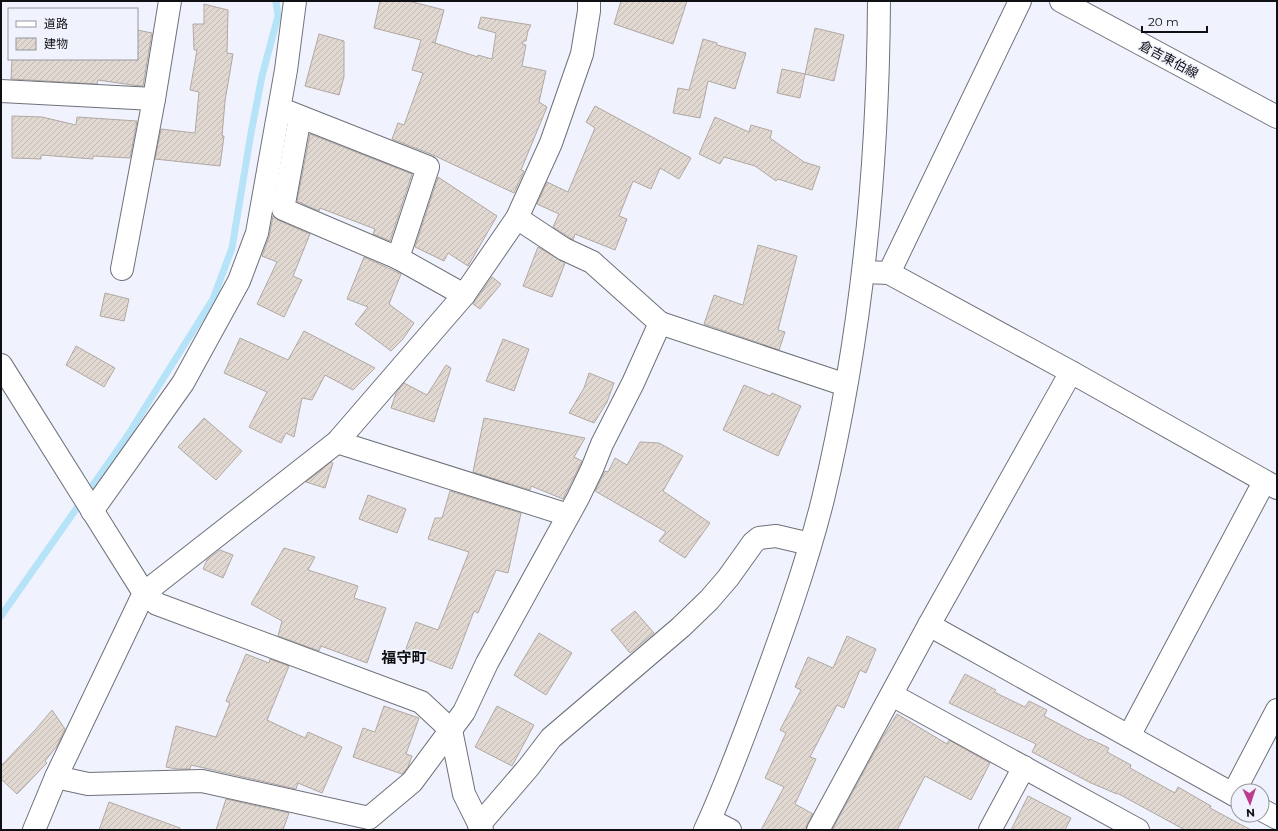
<svg xmlns="http://www.w3.org/2000/svg" width="1278" height="831" viewBox="0 0 1278 831" font-family="Montserrat,'Noto Sans JP',sans-serif">
	<style>
		.lines { fill: none; stroke-linecap: round; stroke-linejoin: round }
		.stream { stroke: #b7e3f9; stroke-width: 7 }
		.building { fill: url(#building-hatch); stroke: #b1a8a3 }
		.minor-casing { stroke: #6f717a; stroke-width: 24 }
		.tertiary-casing { stroke: #6f717a; stroke-width: 24 }
		.secondary-casing { stroke: #6f717a; stroke-width: 24 }
		.minor { stroke: #fff; stroke-width: 22 }
		.tertiary { stroke: #fff; stroke-width: 22 }
		.secondary { stroke: #fff; stroke-width: 22 }
		.labels { text-anchor: middle; dominant-baseline: central; stroke-width: 3; stroke-linejoin: round; paint-order: stroke }
		.street-label { font-size: 13px; fill: #0f1013; stroke: #f0f3fd }
		.quarter-label { font-size: 15px; font-weight: bold; fill: #0f1013; stroke: #f0f3fd }
	</style>
	<defs>
		<pattern id="building-hatch" width="6" height="6" patternUnits="userSpaceOnUse"><rect width="6" height="6" fill="#e1d8d2"/><path d="M-1 1l2-2M0 6l6-6M5 7l2-2" fill="none" stroke="#c0b8b3"/></pattern>
	</defs>
	<rect width="100%" height="100%" fill="#f0f3fd"/>
	<g class="lines">
		<polyline class="stream" points="1,616 126,438 213,299 232,248 251,133 262,76 278,16 276,1"/>
	</g>
	<g class="building">
		<polygon points="380,1 409,1 444,10 435,43 432,42 478,57 478,55 492,59 496,33 478,28 481,17 531,25 528,31 526,41 524,41 522,44 526,45 522,66 546,71 539,102 547,107 521,170 524,171 514,193 433,155 392,139 398,123 404,125 423,73 412,70 421,40 374,28"/>
		<polygon points="621,1 687,1 673,44 614,24"/>
		<polygon points="204,4 228,10 227,53 233,54 225,101 222,136 224,136 220,166 155,159 161,129 195,133 199,92 190,90 197,50 194,50 193,24 204,24"/>
		<polygon points="815,28 844,35 834,81 805,74"/>
		<polygon points="137,30 152,33 143,86 132,85 98,80 97,84 11,79 12,59 137,59"/>
		<polygon points="319,34 344,41 344,77 339,95 305,86"/>
		<polygon points="703,39 717,43 717,45 746,53 735,89 708,81 700,118 673,113 678,88 689,90"/>
		<polygon points="782,69 805,74 800,98 777,93"/>
		<polygon points="595,106 691,158 679,179 660,168 651,189 633,181 619,216 627,219 615,250 575,234 573,240 570,238 553,227 559,214 537,204 547,182 568,192 595,128 586,122"/>
		<polygon points="12,116 42,117 76,125 77,117 137,121 130,158 93,156 93,159 41,155 41,159 12,158"/>
		<polygon points="715,117 749,132 751,125 772,131 770,138 804,162 820,167 812,190 778,179 776,181 755,166 724,157 720,164 699,154"/>
		<polygon points="310,134 412,174 390,241 373,234 375,229 320,208 319,211 297,201"/>
		<polygon points="438,177 497,216 468,266 448,253 444,261 415,247"/>
		<polygon points="273,216 278,220 310,234 293,276 302,280 284,317 257,304 277,262 262,256 269,237"/>
		<polygon points="758,245 797,256 778,330 785,332 779,350 704,324 714,295 743,305"/>
		<polygon points="538,247 565,263 552,297 523,286"/>
		<polygon points="364,257 401,274 389,304 414,323 403,339 391,351 355,324 368,307 347,299"/>
		<polygon points="492,277 501,284 480,309 473,304"/>
		<polygon points="105,293 129,299 124,321 100,316"/>
		<polygon points="304,331 375,368 353,390 325,375 312,400 302,398 294,437 286,433 281,443 249,427 267,392 224,373 240,338 288,360"/>
		<polygon points="503,339 529,349 514,391 486,381"/>
		<polygon points="76,346 115,368 104,387 66,365"/>
		<polygon points="446,365 451,368 434,422 391,408 396,393 404,383 427,395"/>
		<polygon points="589,373 614,383 607,402 594,423 569,413 584,388"/>
		<polygon points="744,385 770,396 772,393 801,406 778,456 723,430"/>
		<polygon points="204,418 242,451 216,480 178,447"/>
		<polygon points="484,418 585,438 574,457 582,461 563,499 531,486 530,490 473,472"/>
		<polygon points="640,442 659,443 683,456 663,491 710,523 685,558 659,541 666,532 595,491 605,471 608,472 615,458 627,465"/>
		<polygon points="331,462 333,463 325,488 306,482"/>
		<polygon points="450,491 521,513 508,573 496,570 478,613 474,611 452,669 405,651 416,622 438,630 469,552 428,539 435,518 442,518"/>
		<polygon points="368,495 406,509 397,533 359,519"/>
		<polygon points="284,548 315,557 308,570 358,586 354,598 386,608 367,663 321,646 319,651 278,636 282,621 251,604"/>
		<polygon points="220,550 233,555 223,578 203,569 207,560"/>
		<polygon points="635,611 654,633 630,653 611,630"/>
		<polygon points="539,633 572,653 546,695 514,675"/>
		<polygon points="847,636 876,649 866,673 860,670 844,708 837,705 810,757 816,759 795,804 813,814 807,824 806,830 761,830 784,787 765,778 786,733 780,730 801,690 795,687 808,657 833,668"/>
		<polygon points="246,654 269,663 270,659 289,666 267,720 305,738 308,732 342,747 322,793 298,783 296,789 191,765 190,769 176,769 166,767 176,726 216,737 230,703 226,701"/>
		<polygon points="965,674 996,690 994,692 1025,707 1029,701 1047,710 1044,716 1089,740 1090,739 1109,748 1107,752 1131,765 1130,768 1175,793 1178,787 1211,806 1210,808 1251,830 1185,830 1117,793 1117,794 1091,783 1032,752 1036,744 949,703"/>
		<polygon points="384,706 419,718 406,754 412,756 408,767 402,774 353,757 363,728 375,732"/>
		<polygon points="497,706 534,725 512,766 475,747"/>
		<polygon points="52,710 65,729 57,746 45,761 47,763 17,794 1,779 1,766 36,729"/>
		<polygon points="897,714 947,744 949,740 990,763 971,800 925,776 897,830 832,830 881,740"/>
		<polygon points="1028,796 1071,818 1065,830 1011,830"/>
		<polygon points="226,799 289,813 283,830 216,830"/>
		<polygon points="109,802 180,828 180,830 99,830"/>
	</g>
	<g class="lines">
		<g class="minor-casing">
			<g id="minor">
				<polyline points="1,91 154,99"/>
				<polyline points="286,111 428,167 398,258"/>
				<polyline points="300,117 283,209 398,258 464,295"/>
				<polyline points="122,269 154,99 170,1"/>
				<polyline points="864,272 889,273 1071,372 1277,488"/>
				<polyline points="889,273 1020,1"/>
				<polyline points="660,323 846,385"/>
				<polyline points="1,365 144,593 157,604 421,702 451,730 464,794 482,830"/>
				<polyline points="337,442 568,515"/>
				<polyline points="92,511 183,383 239,281 257,233 286,70 295,1"/>
				<polyline points="929,625 1238,797"/>
				<polyline points="892,695 1138,830"/>
				<polyline points="1129,736 1264,482"/>
				<polyline points="56,777 88,784 202,781 369,818 412,782 464,712 487,663 578,498 592,469 602,444 633,383 660,323 592,262 564,249 517,218"/>
				<polyline points="1233,794 1277,710"/>
				<polyline points="1262,810 1277,818"/>
				<polyline points="710,820 730,830"/>
				<polyline points="479,825 528,768 551,738 681,627 709,600 728,578 753,543 759,538 776,536 810,544"/>
				<polyline points="34,830 56,777 144,593 337,442 464,295 517,218 551,143 582,54 589,11 589,1"/>
				<polyline points="818,830 929,625 1071,372"/>
				<polyline points="990,830 1024,767"/>
			</g>
		</g>
		<g class="tertiary-casing">
			<path id="tertiary" d="M 705,830 C 725,787 741,743 758,698 C 782,633 806,567 823,499 C 862,336 878,168 879,1"/>
		</g>
		<g class="secondary-casing">
			<polyline id="secondary" points="1061,1 1277,117"/>
		</g>
		<use href="#minor" class="minor"/>
		<use href="#tertiary" class="tertiary"/>
		<use href="#secondary" class="secondary"/>
	</g>
	<g class="labels">
		<g class="street-label">
			<text transform="translate(1169 59) rotate(28)">倉吉東伯線</text>
		</g>
		<g class="quarter-label">
			<text x="404" y="657">福守町</text>
		</g>
	</g>
	<rect width="1278" height="831" fill="none" stroke="#0f1013" stroke-width="4"/>
	<rect x="8" y="8" width="130" height="52" fill="#f0f3fd" stroke="#96989f"/>
	<rect x="16" y="21" width="20" height="6" fill="#ffffff" stroke="#96989f"/>
	<text x="44" y="28" font-size="12" fill="#0f1013">道路</text>
	<rect x="16" y="38" width="20" height="12" fill="url(#building-hatch)" stroke="#96989f"/>
	<text x="44" y="48" font-size="12" fill="#0f1013">建物</text>
	<g transform="translate(1250 803) rotate(177)"><circle r="19" fill="#f0f3fd" stroke="#96989f"/>
	<path d="M0-3L7 15L0 10L-7 15Z" fill="#bb3d8b"/>
	<text y="-6" font-size="11" font-weight="bold" text-anchor="middle" fill="#0f1013">N</text>
	</g>
	<path d="M1142 26v6h65v-6" fill="none" stroke="#0f1013" stroke-width="2"/>
	<text x="1148" y="26" font-size="12" fill="#0f1013" stroke="#f0f3fd" stroke-width="3" paint-order="stroke">20 m</text>
</svg>
